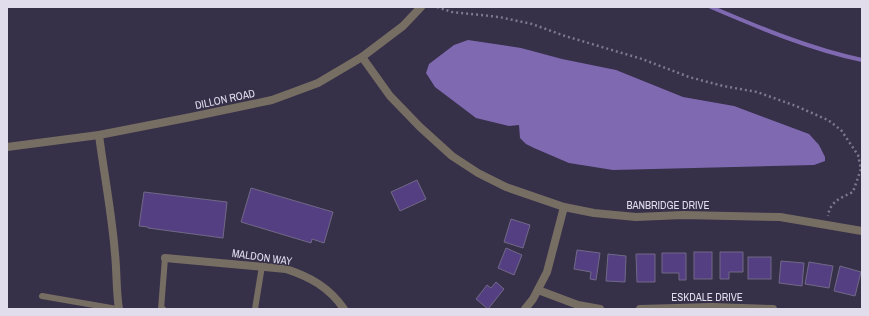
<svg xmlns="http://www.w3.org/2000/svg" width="869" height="316" viewBox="0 0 869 316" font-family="'Archivo Narrow',sans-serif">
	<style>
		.water { fill: #7f6ab2 }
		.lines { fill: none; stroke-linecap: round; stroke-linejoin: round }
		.stream { stroke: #7f6ab2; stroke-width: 4 }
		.building { fill: #553f83; stroke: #706985 }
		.path { stroke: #7e788d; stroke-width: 2.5; stroke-dasharray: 2 3; stroke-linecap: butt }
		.service { stroke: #776e63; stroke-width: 6 }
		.minor { stroke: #776e63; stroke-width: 8 }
		.tertiary { stroke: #776e63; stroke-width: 8 }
		.labels { text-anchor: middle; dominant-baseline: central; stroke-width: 3; stroke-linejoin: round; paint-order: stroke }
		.street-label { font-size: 11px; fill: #e1dded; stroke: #373049 }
	</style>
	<rect width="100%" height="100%" fill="#373049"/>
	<polygon class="water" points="468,40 521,48 562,59 616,70 683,97 734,106 809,134 819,145 825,157 825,161 814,165 613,170 569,163 534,148 526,144 520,138 519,125 509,126 476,118 435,87 426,73 429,64 454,45"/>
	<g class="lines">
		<path class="stream" d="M 711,7 C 760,28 810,49 862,60"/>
	</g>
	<g class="building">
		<polygon points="417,180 426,199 400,211 391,192"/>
		<polygon points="251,188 333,212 324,243 312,239 311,243 241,222"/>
		<polygon points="144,192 227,202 223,238 148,228 148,227 139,226"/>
		<polygon points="511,219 530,225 523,248 504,242"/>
		<polygon points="506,248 522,255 514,275 498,268"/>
		<polygon points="577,250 600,253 596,280 590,279 591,272 574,269"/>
		<rect x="694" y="252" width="18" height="27"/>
		<polygon points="720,252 743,252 743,272 729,272 729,279 720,279"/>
		<polygon points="662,253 686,253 686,280 679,280 679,273 662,273"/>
		<polygon points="608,254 626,256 625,282 606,281"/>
		<polygon points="636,254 655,254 655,282 637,282"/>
		<rect x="748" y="257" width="23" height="22"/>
		<polygon points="781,261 804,263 802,286 779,283"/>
		<polygon points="809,262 833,266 829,288 805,284"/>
		<polygon points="840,266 861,272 855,296 834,291"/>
		<polygon points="496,282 504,289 488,309 476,299 487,285 491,288"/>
	</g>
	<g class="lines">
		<path class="path" d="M 437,7 L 452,12 L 499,17 L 532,24 L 565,36 L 642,59 L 689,77 L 723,86 L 757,92 L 796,106 L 828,120 L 841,130 L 858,155 L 861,169 L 853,192 C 841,198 830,201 828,216"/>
		<g class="service">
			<polyline points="42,296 117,309"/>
			<polyline points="163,309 161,309 165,258"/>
			<polyline points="255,309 262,266"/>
		</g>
		<g class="minor">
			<polyline points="362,57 390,96 420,127 452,156 478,173 506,187 564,207 594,213 636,217 683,215 780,217 862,231"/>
			<path d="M 99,135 C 104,174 112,214 115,254 C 117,272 116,291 119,309"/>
			<path d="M 165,258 L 286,269 C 310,277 329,287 344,309"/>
			<polyline points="538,290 578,305 600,309"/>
			<polyline points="525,309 533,299 547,272 564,207"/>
			<polyline points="640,309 712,307 773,309"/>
		</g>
		<polyline class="tertiary" points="7,147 99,135 191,117 272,100 318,83 362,57 403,26 421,7"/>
	</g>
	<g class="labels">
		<g class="street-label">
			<text transform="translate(225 99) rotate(-12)">DILLON ROAD</text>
			<text x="668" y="205">BANBRIDGE DRIVE</text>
			<text transform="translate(262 257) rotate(8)">MALDON WAY</text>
			<text x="707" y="297">ESKDALE DRIVE</text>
		</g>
	</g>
	<rect width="869" height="316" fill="none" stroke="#e1dded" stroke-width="16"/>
</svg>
